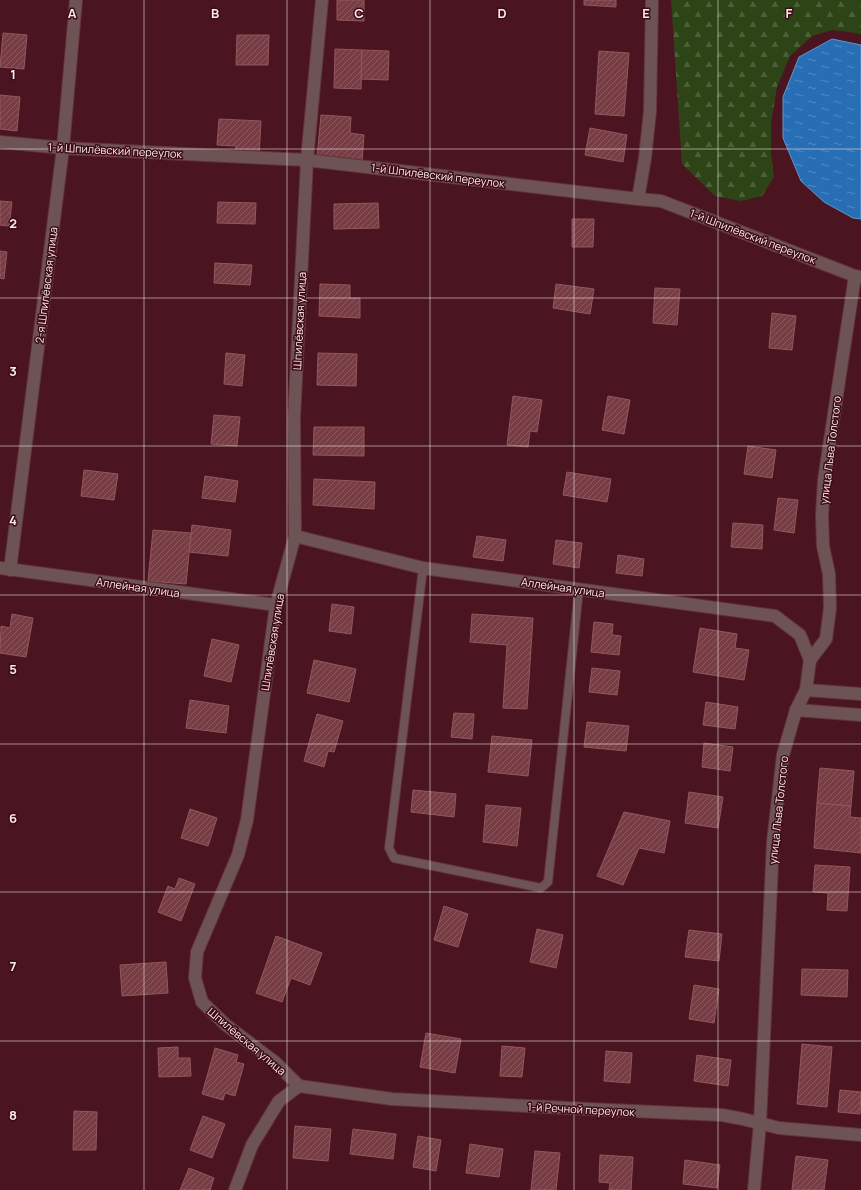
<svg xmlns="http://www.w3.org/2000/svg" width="861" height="1190" viewBox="0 0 861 1190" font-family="Manrope,sans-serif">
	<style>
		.forest { fill: url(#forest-firs) }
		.water { fill: url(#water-ripples); stroke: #6694c6 }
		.building { fill: url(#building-hatch); stroke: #93575e }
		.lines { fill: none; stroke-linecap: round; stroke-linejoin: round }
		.service-casing { stroke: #63333d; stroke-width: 10 }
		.minor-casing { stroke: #63333d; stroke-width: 14 }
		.service { stroke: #6e5355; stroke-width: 8 }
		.minor { stroke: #6e5355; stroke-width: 12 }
		.grid { fill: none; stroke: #faebec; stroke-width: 1; stroke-opacity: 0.55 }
		.labels { text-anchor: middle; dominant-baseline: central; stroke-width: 3; stroke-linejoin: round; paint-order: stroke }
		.street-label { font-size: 11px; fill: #faebec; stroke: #3e0a16 }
		.grid-label { font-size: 13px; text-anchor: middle; font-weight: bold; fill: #faebec; stroke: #3e0a16; stroke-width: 3; stroke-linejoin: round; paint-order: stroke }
	</style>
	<defs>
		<pattern id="forest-firs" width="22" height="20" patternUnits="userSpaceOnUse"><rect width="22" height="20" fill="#2d4516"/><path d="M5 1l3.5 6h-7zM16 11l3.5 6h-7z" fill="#4c6038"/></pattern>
		<pattern id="water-ripples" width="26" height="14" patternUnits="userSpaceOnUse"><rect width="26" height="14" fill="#276eb5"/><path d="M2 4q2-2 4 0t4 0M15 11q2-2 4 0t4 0" fill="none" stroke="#528ac3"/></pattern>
		<pattern id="building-hatch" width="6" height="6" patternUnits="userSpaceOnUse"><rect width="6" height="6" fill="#763d45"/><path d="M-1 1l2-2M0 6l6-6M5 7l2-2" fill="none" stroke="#8a5960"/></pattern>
	</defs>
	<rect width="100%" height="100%" fill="#4a1520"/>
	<polygon class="forest" points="671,0 861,0 861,35 857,33 832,30 812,36 790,56 777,87 771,123 771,152 774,177 762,196 741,201 715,196 682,164"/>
	<polygon class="water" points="832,39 861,45 861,219 853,218 824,202 801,181 783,138 783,97 799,57"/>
	<g class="building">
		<polygon points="337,0 364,0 364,21 337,20"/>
		<polygon points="584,0 616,0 616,7 584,5"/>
		<polygon points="3,33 27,35 24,69 0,67"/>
		<polygon points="237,35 269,35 268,65 236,65"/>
		<polygon points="335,49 362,50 361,89 334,88"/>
		<polygon points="362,50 389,51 388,80 361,79"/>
		<polygon points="599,51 629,53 624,116 595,114"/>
		<polygon points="0,95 20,97 17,131 0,129"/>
		<polygon points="321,115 351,117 350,133 364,135 362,162 317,158"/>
		<polygon points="219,119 261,121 259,157 235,155 236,146 217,145"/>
		<polygon points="590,128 627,135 623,162 585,155"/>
		<polygon points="0,201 12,202 9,226 0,225"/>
		<polygon points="218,202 256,203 255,224 217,223"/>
		<polygon points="378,203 379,228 334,229 334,204"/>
		<polygon points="572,219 594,219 593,247 572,247"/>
		<polygon points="0,251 7,252 4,279 0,278"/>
		<polygon points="215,263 252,265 250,285 214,283"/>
		<polygon points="320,284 350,285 350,298 360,298 360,318 319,316"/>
		<polygon points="556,284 594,289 590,314 553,308"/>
		<polygon points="655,288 680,289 677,325 653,323"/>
		<polygon points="772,313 796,316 792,350 769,348"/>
		<polygon points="226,353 245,355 242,386 224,384"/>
		<polygon points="318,353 357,354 356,386 317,385"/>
		<polygon points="513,396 542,400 537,432 530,431 528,447 507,445"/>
		<polygon points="608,396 630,400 624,434 602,430"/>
		<polygon points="214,415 240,417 237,446 211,444"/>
		<polygon points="314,427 364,427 364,456 313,455"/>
		<polygon points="748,446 776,450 772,478 744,474"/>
		<polygon points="84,470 118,474 114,500 81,496"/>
		<polygon points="567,472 611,479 607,502 563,495"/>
		<polygon points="205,476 238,481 235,502 202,498"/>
		<polygon points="314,479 375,482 374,509 313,505"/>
		<polygon points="778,498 798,500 794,533 774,530"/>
		<polygon points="733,523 763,525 762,549 731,547"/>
		<polygon points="192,525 231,530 228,556 189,552"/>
		<polygon points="153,530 191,533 186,584 148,581"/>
		<polygon points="477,536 506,540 503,561 473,557"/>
		<polygon points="556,540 582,543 579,568 553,564"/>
		<polygon points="618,555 644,559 642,576 616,573"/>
		<polygon points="332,604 354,607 351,634 329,631"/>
		<polygon points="12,614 33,618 26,657 0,653 1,626 10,628"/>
		<polygon points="472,614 533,618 527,709 503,708 507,645 470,642"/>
		<polygon points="594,622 613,624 612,635 621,636 619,655 591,652"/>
		<polygon points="700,628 737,634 735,648 749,650 744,680 693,672"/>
		<polygon points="212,639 239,645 231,682 204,676"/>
		<polygon points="314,660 356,669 349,702 307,693"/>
		<polygon points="592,668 620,671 617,695 589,692"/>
		<polygon points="190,700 229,706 226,733 186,728"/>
		<polygon points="706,702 738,707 735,729 703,725"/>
		<polygon points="454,713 474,714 472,739 451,737"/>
		<polygon points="317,714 343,721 334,752 328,751 324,767 304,761"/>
		<polygon points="587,722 629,726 626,751 584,747"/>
		<polygon points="492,736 532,740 528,776 488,772"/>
		<polygon points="704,743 733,747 730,771 702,767"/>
		<polygon points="820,768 854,771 851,806 817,803"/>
		<polygon points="413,790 456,794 454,817 411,812"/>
		<polygon points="689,792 723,797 718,828 685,823"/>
		<polygon points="817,803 851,806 850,817 861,818 861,853 814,848"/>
		<polygon points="486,805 521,808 517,846 483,842"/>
		<polygon points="190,809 217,818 208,846 181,838"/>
		<polygon points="624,812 670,821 664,853 639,848 623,885 597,876"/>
		<polygon points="815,865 850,867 847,911 827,910 828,893 813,892"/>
		<polygon points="179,878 195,884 181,921 158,912 168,886 175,889"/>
		<polygon points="444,906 468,914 458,947 434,940"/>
		<polygon points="537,929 563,935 556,968 530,962"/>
		<polygon points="689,930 722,934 719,961 685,957"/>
		<polygon points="276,936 322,953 310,985 291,978 282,1002 256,993"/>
		<polygon points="166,962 168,993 122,996 120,965"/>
		<polygon points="802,969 848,970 847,997 801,995"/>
		<polygon points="694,985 719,989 714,1023 689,1019"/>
		<polygon points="426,1033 461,1039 455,1073 420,1067"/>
		<polygon points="802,1044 832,1047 827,1107 797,1104"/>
		<polygon points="502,1046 525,1048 522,1077 500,1076"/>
		<polygon points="178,1047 178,1058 190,1058 191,1076 159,1077 158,1048"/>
		<polygon points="215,1048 238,1055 236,1062 244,1064 235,1096 225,1093 223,1100 202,1094"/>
		<polygon points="606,1051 632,1053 630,1083 604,1081"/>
		<polygon points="697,1055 731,1060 728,1086 694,1081"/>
		<polygon points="840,1090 861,1092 860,1114 838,1112"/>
		<polygon points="74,1111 97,1112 96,1150 73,1150"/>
		<polygon points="203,1116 225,1124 212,1158 190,1150"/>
		<polygon points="295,1126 331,1129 328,1161 293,1158"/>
		<polygon points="353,1129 396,1134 393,1159 350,1154"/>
		<polygon points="418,1136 441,1140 436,1171 413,1167"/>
		<polygon points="470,1144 503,1149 499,1177 466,1173"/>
		<polygon points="535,1151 560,1153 556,1190 531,1190"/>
		<polygon points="600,1155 633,1157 631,1190 609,1190 610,1183 599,1182"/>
		<polygon points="796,1156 828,1160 824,1190 792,1190"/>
		<polygon points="685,1160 720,1165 717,1188 683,1184"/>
		<polygon points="189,1168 214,1178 210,1190 180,1190"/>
	</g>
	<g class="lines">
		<g class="service-casing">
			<polyline id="service" points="423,568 389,848 394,858 541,888 548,882 579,589"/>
		</g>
		<g class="minor-casing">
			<g id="minor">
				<polyline points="0,142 63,148 307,160 638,199 661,201 855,276 861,277"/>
				<polyline points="638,199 645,158 650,111 652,0"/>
				<polyline points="295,536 423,568 775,616 800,635 810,660"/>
				<polyline points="0,568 276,605"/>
				<polyline points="10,570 63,148 76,0"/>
				<polyline points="806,690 861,694"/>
				<polyline points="796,710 861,715"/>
				<polyline points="299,1086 276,1063 226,1025 202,1002 195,978 197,952 238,855 247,820 276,605 295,536 294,418 307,160 322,0"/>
				<polyline points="299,1086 392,1099 588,1109 722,1115 743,1119 779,1128 861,1135"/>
				<polyline points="235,1190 252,1145 279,1101 299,1086"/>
				<polyline points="754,1190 760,1123 773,842 783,755 796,710 806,690 810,660 826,639 830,608 829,574 823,546 822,516 824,480 855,276"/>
			</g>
		</g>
		<use href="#service" class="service"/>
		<use href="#minor" class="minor"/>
	</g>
	<path class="grid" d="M 144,0 L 144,1190M 287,0 L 287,1190M 430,0 L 430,1190M 574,0 L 574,1190M 718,0 L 718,1190M 0,149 L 861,149M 0,298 L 861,298M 0,446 L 861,446M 0,595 L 861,595M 0,744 L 861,744M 0,892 L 861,892M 0,1041 L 861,1041"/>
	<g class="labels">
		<g class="street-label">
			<text transform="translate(115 150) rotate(3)">1-й Шпилёвский переулок</text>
			<text transform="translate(438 175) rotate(7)">1-й Шпилёвский переулок</text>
			<text transform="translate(753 236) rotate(21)">1-й Шпилёвский переулок</text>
			<text transform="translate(46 285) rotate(-83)">2-я Шпилёвская улица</text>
			<text transform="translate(299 321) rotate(-87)">Шпилёвская улица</text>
			<text transform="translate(830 450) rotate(-83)">улица Льва Толстого</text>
			<text transform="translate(138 587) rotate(8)">Аллейная улица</text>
			<text transform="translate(563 587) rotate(8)">Аллейная улица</text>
			<text transform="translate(272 642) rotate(-81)">Шпилёвская улица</text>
			<text transform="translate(778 810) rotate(-84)">улица Льва Толстого</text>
			<text transform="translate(247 1041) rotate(40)">Шпилёвская улица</text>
			<text transform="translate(581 1109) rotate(3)">1-й Речной переулок</text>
		</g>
	</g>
	<g class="grid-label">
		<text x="72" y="18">A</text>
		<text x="215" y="18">B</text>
		<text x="359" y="18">C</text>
		<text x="502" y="18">D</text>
		<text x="646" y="18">E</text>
		<text x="789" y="18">F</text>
		<text x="13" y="79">1</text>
		<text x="13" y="228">2</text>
		<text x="13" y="376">3</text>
		<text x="13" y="525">4</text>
		<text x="13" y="674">5</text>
		<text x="13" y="823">6</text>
		<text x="13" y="971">7</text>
		<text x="13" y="1120">8</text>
	</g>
</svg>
